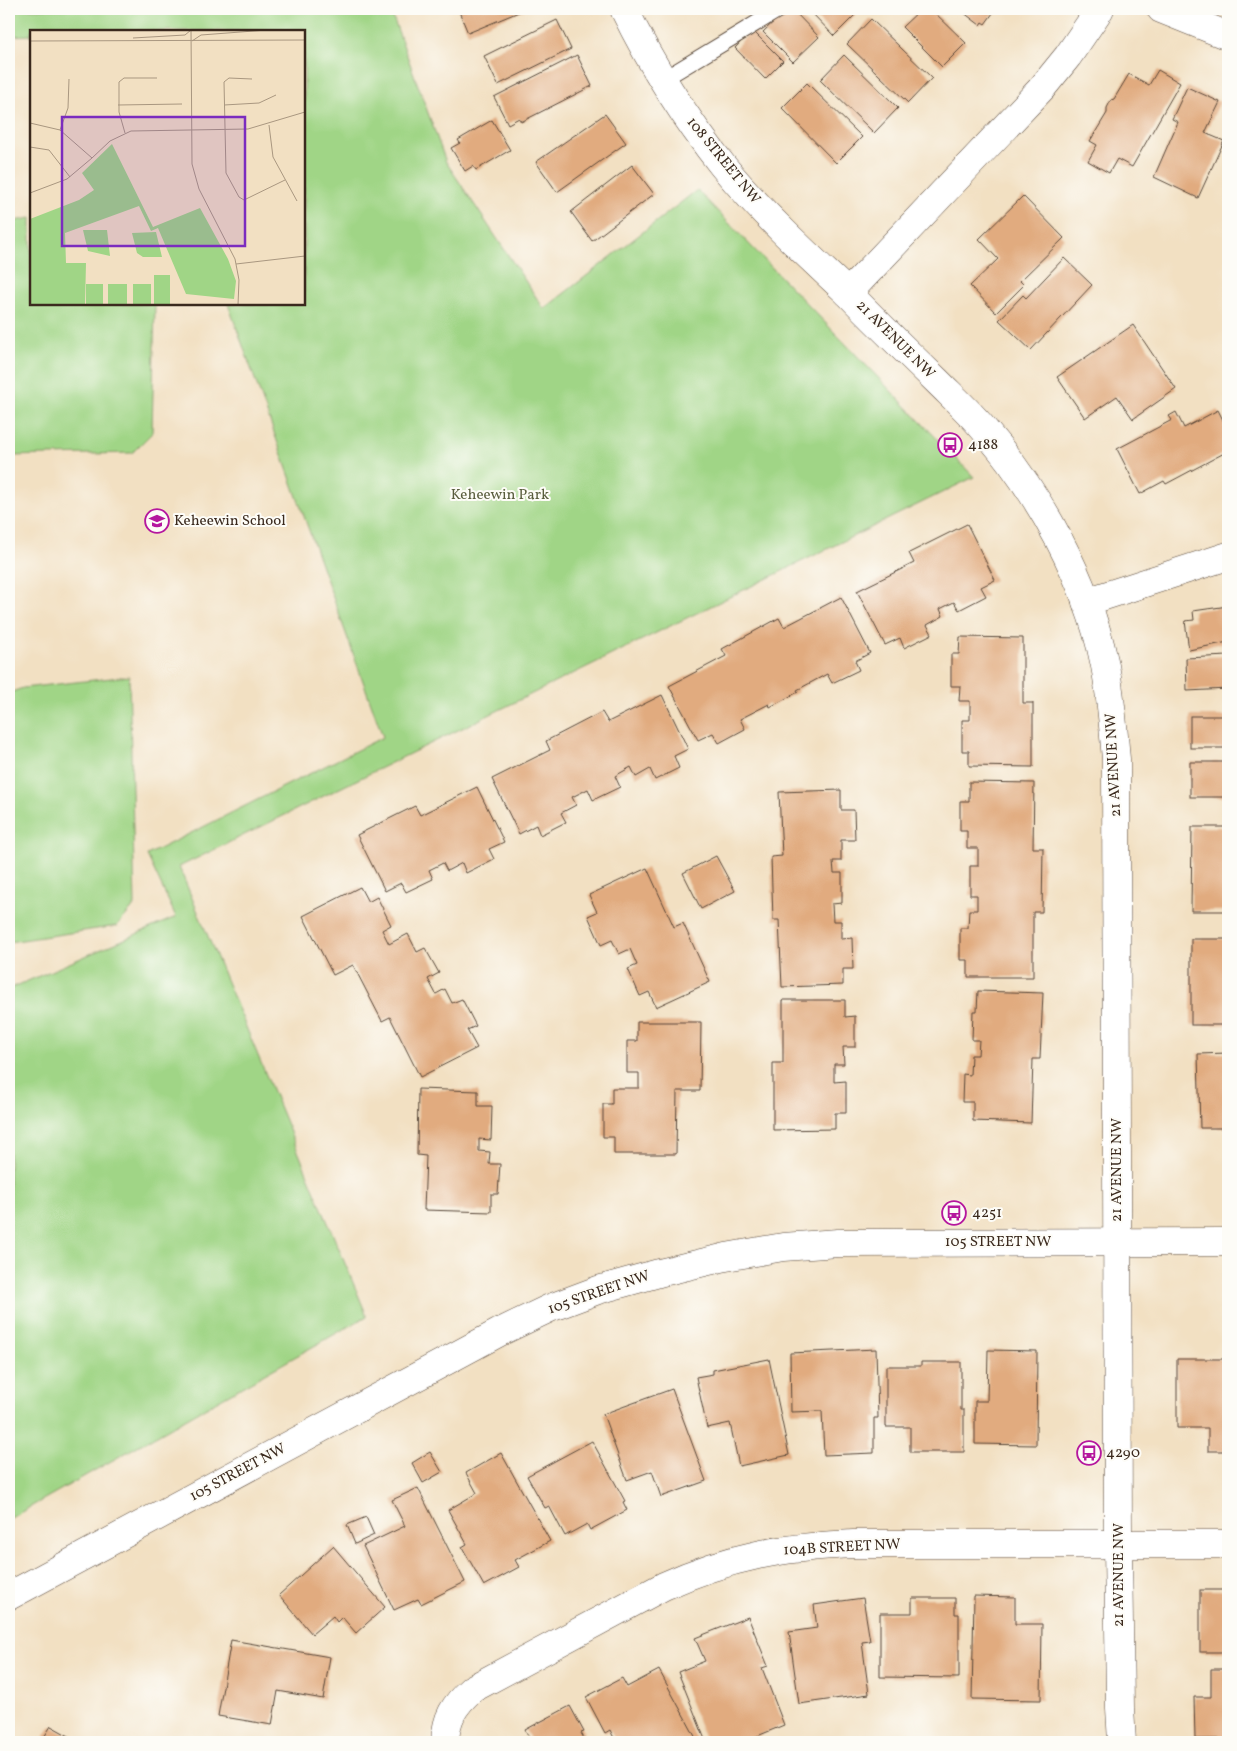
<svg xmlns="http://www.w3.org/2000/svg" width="1237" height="1751" viewBox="0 0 1237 1751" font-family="Vollkorn,serif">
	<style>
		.green { fill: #a0d586; stroke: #6e8052 }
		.building { fill: #e1ab7f }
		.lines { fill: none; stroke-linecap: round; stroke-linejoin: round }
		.service-casing { stroke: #564537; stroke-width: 17 }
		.minor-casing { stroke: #564537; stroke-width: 29 }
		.tertiary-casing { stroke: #564537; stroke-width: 29 }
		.service { stroke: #fff; stroke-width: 15 }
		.minor { stroke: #fff; stroke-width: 28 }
		.tertiary { stroke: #fff; stroke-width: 28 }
		.labels { text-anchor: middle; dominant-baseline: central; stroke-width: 4; stroke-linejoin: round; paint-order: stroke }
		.street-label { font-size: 15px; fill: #3b2a1e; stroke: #fdfcf7 }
		.poi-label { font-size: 15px; fill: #3b2a1e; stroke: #fdfcf7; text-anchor: start }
		.park-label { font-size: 15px; fill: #595d3d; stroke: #fdfcf7 }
		.inset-road { fill: none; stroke: #a99780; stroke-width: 1 }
		.view { fill: #7b2cbf; fill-opacity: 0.15; stroke: #7b2cbf; stroke-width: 2.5 }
		.inset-edge { fill: none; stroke: #3b2a1e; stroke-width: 2.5 }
	</style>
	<rect width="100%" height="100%" fill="#fdfcf7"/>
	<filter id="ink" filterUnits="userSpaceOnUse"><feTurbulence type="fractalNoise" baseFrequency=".02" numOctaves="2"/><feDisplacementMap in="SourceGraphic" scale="10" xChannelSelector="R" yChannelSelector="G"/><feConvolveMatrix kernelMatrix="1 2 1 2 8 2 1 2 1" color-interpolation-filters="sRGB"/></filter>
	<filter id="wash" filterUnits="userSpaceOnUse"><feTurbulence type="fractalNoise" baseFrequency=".0096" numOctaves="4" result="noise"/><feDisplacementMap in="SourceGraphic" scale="20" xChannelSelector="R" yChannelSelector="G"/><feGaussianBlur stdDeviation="1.12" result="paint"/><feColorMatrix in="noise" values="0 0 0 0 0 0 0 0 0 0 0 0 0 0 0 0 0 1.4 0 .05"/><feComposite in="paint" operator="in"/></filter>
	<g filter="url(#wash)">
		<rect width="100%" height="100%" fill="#f2e0c2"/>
		<g class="green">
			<polygon points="9,9 390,9 446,162 544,309 697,190 974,477 179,867 367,1316 9,1519 9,989 176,917 147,855 383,737 228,304 304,304 304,31 31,31 31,35 9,36"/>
			<polygon points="31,218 31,304 155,304 152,433 132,453 9,456 9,222"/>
			<polygon points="129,676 135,905 117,926 9,942 9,693 23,688"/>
		</g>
		<g id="blocks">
			<g class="building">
				<polygon points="458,9 526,9 468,33"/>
				<polygon points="787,9 792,9 819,37 793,62 763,32"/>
				<polygon points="812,9 857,9 859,11 834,36 810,11"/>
				<polygon points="921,9 931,9 966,43 942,67 902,27"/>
				<polygon points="959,9 996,9 985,24 982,22 980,25"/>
				<polygon points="871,19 932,78 908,103 847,44"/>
				<polygon points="557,20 571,49 498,85 484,56"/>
				<polygon points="752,30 783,61 765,79 735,48"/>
				<polygon points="577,55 592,86 521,122 519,118 508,124 494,97"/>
				<polygon points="844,55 898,108 874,133 820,80"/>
				<polygon points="1158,70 1180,83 1132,167 1117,159 1109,173 1088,161 1097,145 1090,141 1107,113 1107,108 1111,100 1114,99 1129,74 1149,85"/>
				<polygon points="807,83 862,137 836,163 782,108"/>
				<polygon points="1187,87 1220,102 1205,133 1224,141 1198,198 1154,177 1178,122 1172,119"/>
				<polygon points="605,114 626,143 557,192 536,162"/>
				<polygon points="492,120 510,150 476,170 473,166 465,171 451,148 460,143 458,140"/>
				<polygon points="632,165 654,194 592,241 571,212"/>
				<polygon points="1023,196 1064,238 1020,281 1024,285 996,313 970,286 998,259 979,239"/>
				<polygon points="1064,258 1092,285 1031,350 999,320 1023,295 1026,298"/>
				<polygon points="1133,325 1176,389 1133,419 1117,396 1085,418 1057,377"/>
				<polygon points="1218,410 1228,430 1228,451 1166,484 1164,481 1140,494 1117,449 1172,420 1169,416 1176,412 1184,428"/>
				<polygon points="967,524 995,580 981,587 986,596 959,610 954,602 940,609 943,616 927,625 932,634 904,648 900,638 885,645 857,591 914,563 909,553"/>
				<polygon points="841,597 870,653 855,661 859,670 832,683 827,674 797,690 798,692 770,707 769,704 740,719 745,729 719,743 713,733 698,740 669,686 726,656 722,649 779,618 784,627"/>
				<polygon points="1228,606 1228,642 1189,650 1185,621 1194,620 1193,611"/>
				<polygon points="960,637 1023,638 1023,703 1033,703 1033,767 969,766 969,751 962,751 962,720 970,720 970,701 959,701 960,686 951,686 951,654 959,654"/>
				<polygon points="1228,656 1228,689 1187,691 1186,658"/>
				<polygon points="662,695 688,749 674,756 679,768 655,780 650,769 636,777 631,767 615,776 620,787 593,800 588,789 572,797 576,805 561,813 566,822 540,835 536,825 519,834 492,779 550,750 546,741 602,712 608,722"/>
				<rect x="1190" y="716" width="38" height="32"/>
				<rect x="1190" y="762" width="38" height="35"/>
				<polygon points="969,782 1034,783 1033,848 1043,848 1042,912 1033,912 1033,977 968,977 968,960 960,960 960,928 968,928 969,910 977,910 977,895 970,895 970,866 978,866 978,848 967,848 967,831 960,831 960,801 969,801"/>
				<polygon points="477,787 504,842 489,849 494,859 466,873 462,863 447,871 443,863 429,870 433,879 406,892 401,883 385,891 357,835 415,806 420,815"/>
				<polygon points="841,790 841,810 854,810 855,840 841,840 841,861 833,861 834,873 842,873 842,903 832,904 833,921 841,921 841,939 852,938 853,969 843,969 843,985 782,987 779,920 773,920 771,857 782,856 779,792"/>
				<polygon points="1192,827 1228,827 1228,911 1191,911"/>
				<polygon points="716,856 735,891 701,909 683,873"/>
				<polygon points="647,868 674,927 683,923 710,982 656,1007 649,992 640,996 628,969 637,965 630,949 619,954 612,940 601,945 588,916 597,912 589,895"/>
				<polygon points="360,887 368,902 377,897 391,925 382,930 389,944 408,934 417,952 425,948 439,973 428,979 436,994 445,989 452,1003 462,999 476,1026 467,1030 477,1048 420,1077 390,1017 382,1021 353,965 333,975 303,916"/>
				<rect x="1191" y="939" width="37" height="86"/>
				<polygon points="978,991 1043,993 1040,1059 1033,1059 1031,1123 973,1121 973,1102 962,1102 963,1074 970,1075 971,1055 978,1055 979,1040 972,1040 973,1011 977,1011"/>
				<polygon points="783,1000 845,1000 845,1017 855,1016 855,1047 843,1047 844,1064 834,1064 834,1082 846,1081 846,1113 835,1113 835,1129 773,1130 773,1063 783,1063"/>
				<polygon points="637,1022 701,1022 700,1091 677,1091 676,1154 614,1154 614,1137 603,1137 603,1104 612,1104 612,1088 639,1088 639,1073 627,1073 627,1041 637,1041"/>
				<polygon points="1228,1053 1228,1128 1200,1128 1198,1054"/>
				<polygon points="418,1089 478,1091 478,1106 492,1106 491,1140 479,1139 479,1151 490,1152 489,1164 500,1164 498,1194 491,1194 491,1212 424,1210 426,1156 417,1155"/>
				<polygon points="876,1349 878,1418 874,1418 874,1453 824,1455 822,1411 791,1412 790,1353"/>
				<polygon points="988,1350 1037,1351 1036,1445 975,1444 975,1401 987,1401"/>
				<polygon points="769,1359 789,1455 739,1466 730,1423 707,1428 696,1377 713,1374 713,1370"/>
				<polygon points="1177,1359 1228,1359 1228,1451 1208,1451 1208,1428 1177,1428"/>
				<polygon points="921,1362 961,1362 961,1410 964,1410 964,1452 910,1452 910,1427 886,1427 886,1366 921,1366"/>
				<polygon points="672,1389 706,1481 661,1497 652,1471 627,1480 603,1414"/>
				<polygon points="592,1441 625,1501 623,1502 627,1510 590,1530 587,1524 565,1536 549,1506 545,1508 527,1476"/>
				<polygon points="430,1452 442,1472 423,1483 412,1463"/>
				<polygon points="501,1453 550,1541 515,1560 519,1567 484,1586 462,1547 467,1544 448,1510 477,1493 466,1473"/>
				<polygon points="418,1488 465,1582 421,1604 418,1599 394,1610 363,1546 405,1526 392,1500"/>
				<polygon points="366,1517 374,1535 355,1544 347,1525"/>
				<polygon points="333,1546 385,1607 356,1633 342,1617 337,1622 333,1616 312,1634 279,1595"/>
				<rect x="1200" y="1590" width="28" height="62"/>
				<polygon points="974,1596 1015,1597 1015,1624 1042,1624 1041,1700 972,1699"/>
				<polygon points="863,1598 870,1641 862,1642 869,1694 799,1704 789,1632 817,1628 814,1605"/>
				<polygon points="912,1598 955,1598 955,1614 959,1614 959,1678 880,1677 880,1613 912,1613"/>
				<polygon points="748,1617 768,1666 762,1668 784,1725 743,1742 706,1742 678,1672 705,1661 695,1638"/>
				<polygon points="231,1640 330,1657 323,1699 278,1691 272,1725 218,1716"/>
				<polygon points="1211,1669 1228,1669 1228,1739 1195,1739 1194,1697 1211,1697"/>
				<polygon points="659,1670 698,1742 616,1742 610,1730 605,1733 586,1697 622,1678 627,1687"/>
				<polygon points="570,1706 584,1732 581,1733 586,1742 532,1742 525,1730"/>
				<polygon points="51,1726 80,1742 41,1742"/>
			</g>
		</g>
	</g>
	<g filter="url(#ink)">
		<use href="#blocks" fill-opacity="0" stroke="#564537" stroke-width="1"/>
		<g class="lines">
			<g class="service-casing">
				<polyline id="service" points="662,80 780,9"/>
			</g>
			<g class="minor-casing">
				<g id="minor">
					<path d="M 624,9 C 651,64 684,117 723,166 C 761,212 804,252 848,293"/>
					<polyline points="1161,9 1228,36"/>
					<polyline points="1086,602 1228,556"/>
					<path d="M 445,1742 C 446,1718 454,1705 472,1689 L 664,1586 C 728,1557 783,1547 853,1544 L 1228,1544"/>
				</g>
			</g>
			<g class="tertiary-casing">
				<g id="tertiary">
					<path d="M 1100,9 L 1068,56 L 1042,88 L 848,293 C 877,323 907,352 937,381 C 954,398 972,414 987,433 C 1040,494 1087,581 1104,661 C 1111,693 1113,726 1116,759 L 1118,1543 L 1120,1708 L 1122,1742"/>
					<polyline points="9,1596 500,1332 550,1308 598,1290 659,1273 726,1257 783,1247 838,1243 1228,1242"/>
				</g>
			</g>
			<use href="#service" class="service"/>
			<use href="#minor" class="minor"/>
			<use href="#tertiary" class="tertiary"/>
		</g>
	</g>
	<defs>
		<g id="bus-ring" transform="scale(1.25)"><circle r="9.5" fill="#fdfcf7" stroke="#b5179e" stroke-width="1.5"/><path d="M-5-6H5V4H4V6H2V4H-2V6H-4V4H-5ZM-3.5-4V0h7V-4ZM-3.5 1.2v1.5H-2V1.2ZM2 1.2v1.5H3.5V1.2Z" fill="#b5179e"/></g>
		<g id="school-ring" transform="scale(1.25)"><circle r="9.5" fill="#fdfcf7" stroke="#b5179e" stroke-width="1.5"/><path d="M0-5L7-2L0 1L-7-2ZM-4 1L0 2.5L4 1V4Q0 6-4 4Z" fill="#b5179e"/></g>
	</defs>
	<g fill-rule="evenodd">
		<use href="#bus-ring" x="950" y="445"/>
		<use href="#school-ring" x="157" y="521"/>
		<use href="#bus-ring" x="954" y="1213"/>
		<use href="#bus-ring" x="1089" y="1453"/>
	</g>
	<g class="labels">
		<g class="street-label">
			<text transform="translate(723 161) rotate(51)">108 STREET NW</text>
			<text transform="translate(895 340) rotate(45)">21 AVENUE NW</text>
			<text transform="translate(1114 765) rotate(-93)">21 AVENUE NW</text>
			<text transform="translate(1117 1170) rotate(-90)">21 AVENUE NW</text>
			<text x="998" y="1242">105 STREET NW</text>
			<text transform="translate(599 1293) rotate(-19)">105 STREET NW</text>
			<text transform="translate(238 1473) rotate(-28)">105 STREET NW</text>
			<text transform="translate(842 1548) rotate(-3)">104B STREET NW</text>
			<text transform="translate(1119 1575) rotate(-90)">21 AVENUE NW</text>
		</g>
		<g class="poi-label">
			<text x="968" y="445">4188</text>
			<text x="174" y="521">Keheewin School</text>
			<text x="972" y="1213">4251</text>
			<text x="1106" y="1453">4290</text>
		</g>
		<g class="park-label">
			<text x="500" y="495">Keheewin Park</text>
		</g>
	</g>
	<g transform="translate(30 30)">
		<rect width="275" height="275" fill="#f2e0c2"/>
		<path d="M 82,114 L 123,197 L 170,178 L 198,229 L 206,251 L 204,269 L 156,264 L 128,198 L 121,201 L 109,176 L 35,203 L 36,233 L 56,233 L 55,275 L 0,275 L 0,189 L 49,170 L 64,160 L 52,143 ZM 53,200 L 77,200 L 80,226 L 58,221 ZM 126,202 L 132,227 L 113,227 L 107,223 L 102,203 ZM 124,245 L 140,245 L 140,275 L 124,275 ZM 56,254 L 73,254 L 73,275 L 56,275 ZM 78,254 L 97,254 L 97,275 L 78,275 ZM 103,254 L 121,254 L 121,275 L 103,275 Z" fill="#a0d586"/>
		<path class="inset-road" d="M 161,0 L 162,134 L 169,159 L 205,229 L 209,250 L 208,275M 103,8 L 155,5 L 161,0M 0,11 L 275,10M 162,11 L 171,5 L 237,0M 222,49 L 199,48 L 194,52 L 196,143 L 209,167 L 214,170 L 255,150M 88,75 L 152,74M 194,75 L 229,73 L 246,65M 0,93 L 30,100 L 62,128 L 80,111 L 101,101 L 218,99 L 275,82M 239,95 L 243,127 L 267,171M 30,100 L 38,78 L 39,49M 95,103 L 89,82 L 89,52 L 94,48 L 127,48M 0,117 L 19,120 L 40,147M 0,163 L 37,149 L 62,128M 206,234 L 275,226"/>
		<path class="view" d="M 32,87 L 215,87 L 215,216 L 32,216 Z"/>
		<rect width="275" height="275" class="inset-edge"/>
	</g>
	<rect width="1237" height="1751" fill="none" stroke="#fdfcf7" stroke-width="30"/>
</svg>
